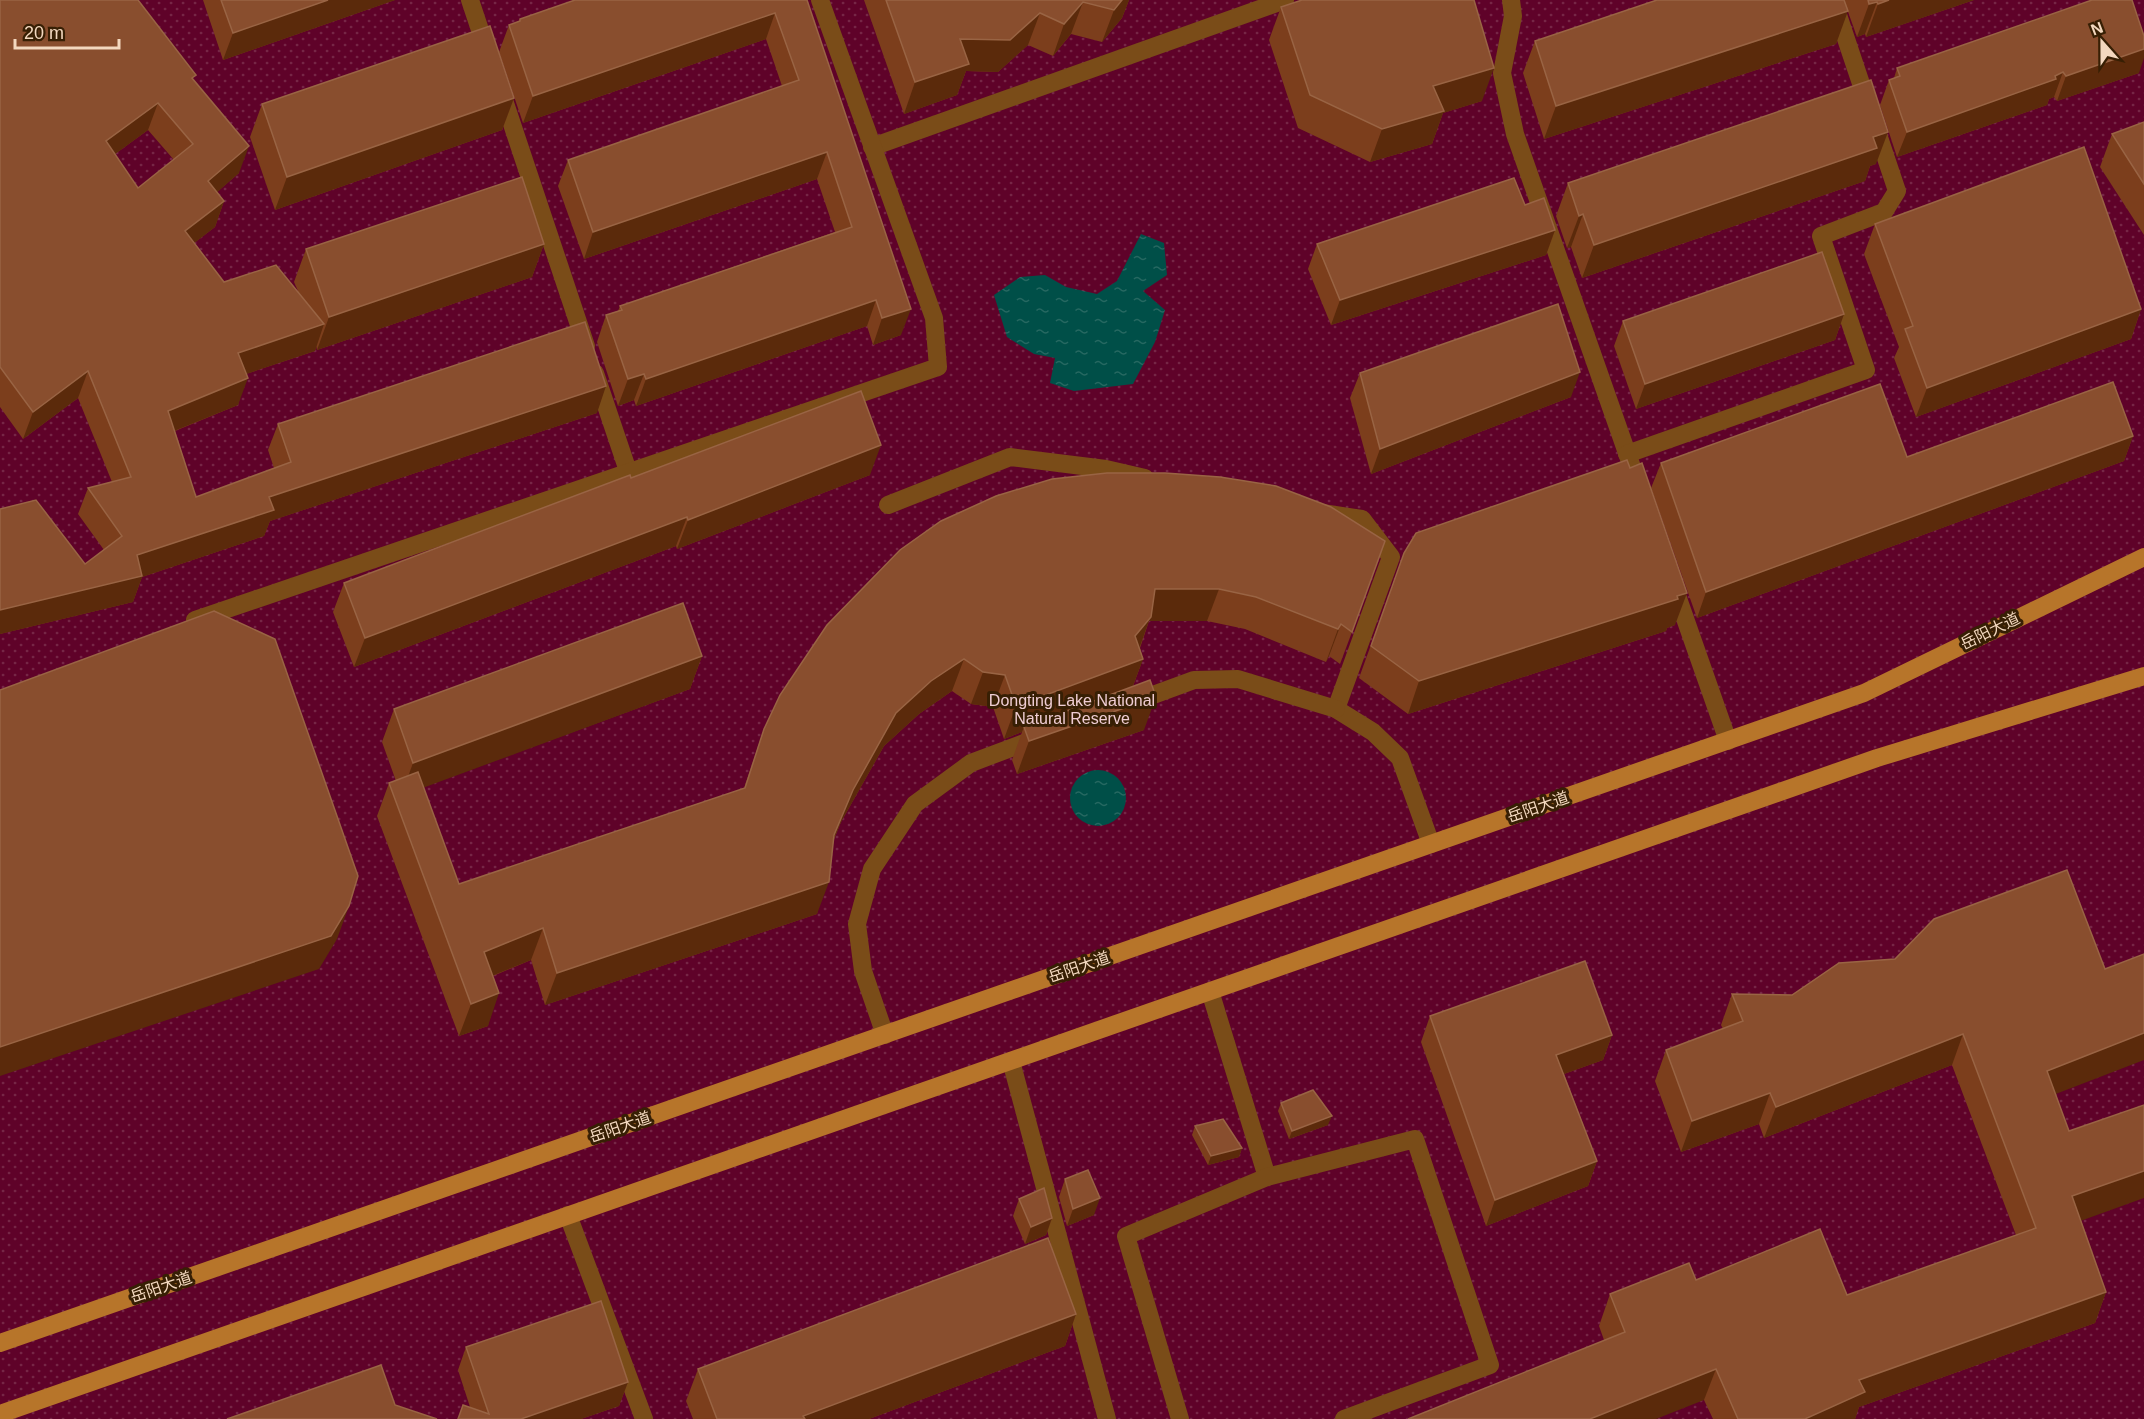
<svg xmlns="http://www.w3.org/2000/svg" width="2144" height="1419" viewBox="0 0 2144 1419" font-family="Arial,'Noto Sans SC',sans-serif">
	<style>
		.green { fill: url(#green-dots) }
		.water { fill: url(#water-ripples) }
		.lines { fill: none; stroke-linecap: round; stroke-linejoin: round }
		.minor { stroke: #7a4c18; stroke-width: 18 }
		.major { stroke: #b7752a; stroke-width: 18 }
		.wall { fill: #7c3e1c; fill-rule: evenodd }
		.shaded-wall { fill: #5b2a0b }
		.building { fill: #894e2e; stroke: #996444; stroke-width: 1.5; fill-rule: evenodd }
		.labels { text-anchor: middle; dominant-baseline: central; stroke-width: 6; stroke-linejoin: round; paint-order: stroke }
		.street-label { font-size: 16px; fill: #f3d8bf; stroke: #371f04 }
		.park-label { font-size: 16px; fill: #efcdd3; stroke: #371f04 }
	</style>
	<defs>
		<pattern id="green-dots" width="8" height="8" patternUnits="userSpaceOnUse" patternTransform="scale(1.5)"><rect width="8" height="8" fill="#5f0229"/><path d="M2 2h.1M6 6h.1" fill="none" stroke="#762646" stroke-width="1.8" stroke-linecap="round"/></pattern>
		<pattern id="water-ripples" width="26" height="14" patternUnits="userSpaceOnUse" patternTransform="scale(1.5)"><rect width="26" height="14" fill="#004f48"/><path d="M2 4q2-2 4 0t4 0M15 11q2-2 4 0t4 0" fill="none" stroke="#266861"/></pattern>
	</defs>
	<rect width="100%" height="100%" fill="#371f04"/>
	<rect class="green" x="0" y="0" width="2144" height="1419"/>
	<g class="water">
		<polygon points="1141,234 1164,243 1167,275 1143,291 1165,310 1155,342 1133,384 1074,391 1050,383 1055,358 1034,354 1007,337 994,295 1020,277 1045,275 1066,287 1097,294 1117,281"/>
		<circle cx="1098" cy="798" r="28"/>
	</g>
	<g class="lines">
		<g class="minor">
			<polyline points="470,0 487,51"/>
			<polyline points="1511,0 1513,16 1502,73 1515,134 1640,490"/>
			<polyline points="501,91 586,346"/>
			<polyline points="872,147 1285,0"/>
			<polyline points="595,373 628,471"/>
			<polyline points="1627,454 1866,370 1821,236 1884,212 1897,191 1833,0"/>
			<polyline points="888,505 1010,457 1106,469 1145,478"/>
			<polyline points="1322,513 1362,519 1391,557 1336,709 1373,732 1400,758 1431,844"/>
			<polyline points="1674,587 1728,741"/>
			<polyline points="195,620 938,367 934,318 820,0"/>
			<polyline points="1134,702 1194,680 1238,679 1336,709"/>
			<polyline points="1210,991 1267,1177"/>
			<polyline points="885,1035 863,971 857,924 872,869 915,804 971,763 1040,737"/>
			<polyline points="1011,1061 1107,1419"/>
			<polyline points="568,1215 644,1419"/>
			<polyline points="1180,1419 1126,1236 1267,1177 1415,1139 1490,1365 1344,1419"/>
		</g>
		<g class="major">
			<polyline points="0,1343 1864,693 2144,557"/>
			<polyline points="0,1414 1877,758 2144,676"/>
		</g>
	</g>
	<g class="wall">
		<path d="M 0,0 L 194,80 L 239,173 L 217,192 L 224,201 L 215,227 L 194,243 L 224,282 L 298,291 L 294,282 L 306,249 L 544,244 L 532,277 L 317,350 L 316,346 L 315,351 L 246,374 L 238,405 L 175,431 L 196,497 L 274,468 L 268,450 L 278,424 L 597,413 L 270,521 L 264,536 L 142,577 L 133,602 L 0,634 L 0,509 L 85,564 L 104,550 L 78,514 L 88,488 L 112,482 L 78,398 L 23,439 L 0,407 ZM 148,130 L 174,160 L 138,188 L 115,154 Z"/>
		<polygon points="203,0 395,0 223,60"/>
		<polygon points="807,0 901,335 873,345 867,326 636,406 634,400 618,406 597,342 606,315 618,311 620,306 835,232 817,179 584,259 558,186 568,160 782,86 766,39 523,123 499,52 509,25 519,22 520,19"/>
		<polygon points="864,0 1129,0 1122,18 1102,42 1071,34 1053,56 1028,45 998,72 966,71 957,95 904,114"/>
		<polygon points="1657,0 1974,0 1866,37 1865,34 1857,37 1847,9 1836,44 1544,139 1523,73 1535,41"/>
		<polygon points="1281,7 1482,101 1443,113 1432,144 1370,162 1298,128 1269,40"/>
		<polygon points="1897,68 2139,73 2057,101 2054,97 2049,99 2047,105 1897,157 1880,105 1889,80 1894,78"/>
		<polygon points="514,98 502,130 275,210 250,137 262,104"/>
		<polygon points="2144,122 2144,235 2100,167 2112,134"/>
		<polygon points="1876,164 1870,166 1865,181 1582,278 1571,247 1567,248 1556,216 1568,183"/>
		<polygon points="1525,205 1555,230 1546,255 1331,325 1308,269 1317,244"/>
		<polygon points="1875,224 2141,309 2131,339 1916,417 1894,358 1899,347 1864,254"/>
		<polygon points="1844,314 1835,340 1636,409 1614,346 1623,321"/>
		<polygon points="1360,373 1571,397 1371,474 1350,398"/>
		<polygon points="2133,436 2124,461 1697,618 1651,488 1661,463 1907,457"/>
		<polygon points="1165,473 1352,632 1340,664 1329,656 1326,662 1245,629 1207,621 1149,621 1140,648 1143,659 1133,686 1144,730 1017,774 1012,760 1022,732 1004,739 993,707 971,704 952,691 919,714 884,746 841,822 833,842 817,914 545,1005 531,960 493,976 488,1026 459,1036 377,816 389,783 396,781 382,742 394,709 702,656 690,689 423,787 459,884 744,788 764,729"/>
		<polygon points="870,475 677,549 676,546 354,667 333,612 344,583 631,478"/>
		<polygon points="1404,553 1675,625 1667,628 1666,631 1408,714 1359,678"/>
		<polygon points="1895,959 2055,1094 2081,1220 2106,1292 2095,1323 1859,1407 1855,1419 1713,1419 1704,1400 1604,1340 1599,1326 1610,1294 1696,1280 1847,1295 2016,1235 1952,1065 1764,1138 1759,1124 1681,1152 1655,1081 1666,1050 1723,1029 1721,1025 1732,994 1792,995"/>
		<polygon points="1430,1016 1612,1035 1603,1060 1564,1074 1597,1161 1588,1186 1486,1226 1421,1042"/>
		<polygon points="1281,1103 1328,1125 1289,1139 1278,1111"/>
		<polygon points="1195,1126 1242,1148 1239,1157 1208,1165 1192,1135"/>
		<polygon points="1065,1179 1094,1215 1067,1226 1059,1197"/>
		<polygon points="1019,1199 1052,1218 1046,1235 1025,1244 1013,1216"/>
		<polygon points="1076,1314 1065,1346 869,1419 693,1419 686,1401 698,1369"/>
		<polygon points="466,1347 628,1382 619,1406 581,1419 457,1419 470,1407 458,1370"/>
	</g>
	<g class="shaded-wall">
		<polygon points="328,0 395,0 223,60 233,33"/>
		<polygon points="1122,0 1129,0 1122,18 1102,42 1114,10"/>
		<polygon points="1889,0 1974,0 1866,37 1878,4"/>
		<polygon points="1083,2 1071,34 1053,56 1064,24"/>
		<polygon points="1877,2 1865,34 1857,37 1869,4"/>
		<polygon points="1848,11 1836,44 1544,139 1556,106"/>
		<polygon points="775,13 766,39 523,123 533,96"/>
		<polygon points="1040,13 1028,45 998,72 966,71 957,95 904,114 915,82 960,39"/>
		<polygon points="2144,49 2144,58 2139,73 2057,101 2066,76"/>
		<polygon points="1494,68 1482,101 1443,113 1432,144 1370,162 1382,129 1433,86"/>
		<polygon points="2063,72 2054,97 2049,99 2047,105 1897,157 1907,132 2055,76"/>
		<polygon points="514,98 502,130 275,210 287,177"/>
		<polygon points="158,103 148,130 96,168 106,141"/>
		<polygon points="1888,132 1876,164 1870,166 1865,181 1582,278 1594,245"/>
		<polygon points="249,146 239,173 199,208 208,181"/>
		<polygon points="827,152 817,179 584,259 593,232"/>
		<polygon points="224,201 215,227 175,258 185,231"/>
		<polygon points="1583,214 1571,247 1567,248 1579,216"/>
		<polygon points="1555,230 1546,255 1331,325 1340,300"/>
		<polygon points="544,244 532,277 317,350 329,317"/>
		<polygon points="876,300 867,326 636,406 646,379"/>
		<polygon points="911,309 901,335 873,345 882,318"/>
		<polygon points="2141,309 2131,339 1916,417 1927,388"/>
		<polygon points="1844,314 1835,340 1636,409 1645,384"/>
		<polygon points="324,324 315,351 228,380 238,353"/>
		<polygon points="88,371 78,398 23,439 33,412"/>
		<polygon points="1580,372 1571,397 1371,474 1380,449"/>
		<polygon points="644,374 634,400 618,406 628,379"/>
		<polygon points="248,378 238,405 159,437 168,411"/>
		<polygon points="606,386 597,413 270,521 264,536 142,577 133,602 0,634 0,610 137,555 269,497"/>
		<polygon points="2133,436 2124,461 1697,618 1706,592"/>
		<polygon points="881,445 870,475 677,549 688,520"/>
		<polygon points="687,517 676,546 354,667 365,638"/>
		<polygon points="1155,589 1219,589 1207,621 1149,621 1139,649 1143,659 1131,691 1024,727 1022,732 1004,739 1016,706 1135,636"/>
		<polygon points="1687,593 1675,625 1667,628 1666,631 1408,714 1419,681"/>
		<polygon points="1341,624 1329,656 1326,662 1338,629"/>
		<polygon points="702,656 690,689 401,796 413,763"/>
		<polygon points="964,659 952,691 919,714 884,746 841,822 822,867 834,835 853,790 896,713 931,681"/>
		<polygon points="983,672 1005,675 993,707 971,704"/>
		<polygon points="1156,697 1144,730 1017,774 1029,741"/>
		<polygon points="829,882 817,914 545,1005 557,973"/>
		<polygon points="349,906 337,939 319,969 0,1076 0,1047"/>
		<polygon points="543,928 531,960 472,984 484,952"/>
		<polygon points="499,993 488,1026 459,1036 471,1004"/>
		<polygon points="2144,1033 2144,1060 2035,1102 2047,1071"/>
		<polygon points="1963,1034 1952,1065 1764,1138 1776,1107"/>
		<polygon points="1612,1035 1603,1060 1547,1080 1556,1055"/>
		<polygon points="1770,1093 1759,1124 1681,1152 1692,1121"/>
		<polygon points="1332,1116 1328,1125 1289,1139 1292,1131"/>
		<polygon points="1242,1148 1239,1157 1208,1165 1211,1156"/>
		<polygon points="1597,1161 1588,1186 1486,1226 1495,1200"/>
		<polygon points="2144,1171 2144,1198 2061,1228 2072,1196"/>
		<polygon points="1100,1198 1094,1215 1067,1226 1073,1209"/>
		<polygon points="1052,1218 1046,1235 1025,1244 1031,1227"/>
		<polygon points="2106,1292 2095,1323 1859,1407 1855,1419 1805,1419 1859,1380"/>
		<polygon points="1076,1314 1065,1346 869,1419 802,1419 803,1416"/>
		<polygon points="1716,1369 1704,1400 1656,1419 1590,1419"/>
		<polygon points="628,1382 619,1406 581,1419 521,1419"/>
	</g>
	<g class="building">
		<path d="M 0,0 L 138,0 L 196,75 L 192,78 L 249,146 L 208,181 L 224,201 L 185,231 L 224,282 L 276,265 L 324,324 L 238,353 L 248,378 L 168,411 L 196,497 L 291,462 L 278,424 L 585,322 L 606,386 L 269,497 L 274,510 L 137,555 L 142,576 L 0,610 L 0,509 L 36,500 L 85,564 L 122,536 L 88,488 L 131,477 L 88,371 L 33,412 L 0,367 ZM 158,103 L 193,144 L 138,188 L 106,141 Z"/>
		<polygon points="221,0 328,0 233,33"/>
		<polygon points="575,0 807,0 911,309 882,318 876,300 646,379 644,374 628,379 606,315 622,310 620,306 852,227 827,152 593,232 568,160 799,80 775,13 533,96 509,25 520,21 520,19"/>
		<polygon points="886,0 1122,0 1114,10 1083,2 1064,24 1040,13 1010,40 960,39 969,64 915,82"/>
		<polygon points="1302,0 1474,0 1494,68 1433,86 1444,111 1382,129 1310,95 1281,7"/>
		<polygon points="1657,0 1844,0 1848,11 1556,106 1535,41"/>
		<polygon points="1868,0 1889,0 1878,4 1877,2 1869,4"/>
		<polygon points="2092,0 2132,0 2144,36 2144,49 2066,76 2063,72 2055,76 2056,79 1907,132 1889,80 1900,76 1897,68"/>
		<polygon points="490,26 514,98 287,177 262,104"/>
		<polygon points="1871,80 1888,132 1873,137 1877,148 1594,245 1583,214 1579,216 1568,183"/>
		<polygon points="2144,122 2144,184 2112,134"/>
		<polygon points="2084,147 2141,309 1927,388 1905,329 1913,326 1875,224"/>
		<polygon points="522,177 544,244 329,317 306,249"/>
		<polygon points="1514,178 1525,205 1544,198 1555,230 1340,300 1317,244"/>
		<polygon points="1822,252 1844,314 1645,384 1623,321"/>
		<polygon points="1558,304 1580,372 1380,449 1360,373"/>
		<polygon points="2113,382 2133,436 1706,592 1661,463 1880,384 1907,457"/>
		<polygon points="861,391 881,445 688,520 687,517 365,638 344,583 630,475 631,478"/>
		<polygon points="1627,460 1630,468 1642,463 1687,593 1677,596 1678,599 1419,681 1371,646 1404,553 1416,533"/>
		<polygon points="1107,473 1165,473 1220,477 1276,486 1331,507 1385,541 1352,632 1341,624 1338,629 1256,597 1219,589 1155,589 1151,617 1135,636 1143,659 1016,706 1005,675 983,672 964,659 931,681 896,713 853,790 834,835 829,882 557,973 543,928 484,952 499,993 471,1004 389,783 418,772 459,884 745,788 764,729 780,695 827,625 900,550 941,521 996,496 1052,479"/>
		<polygon points="683,603 702,656 413,763 394,709"/>
		<polygon points="214,611 275,639 358,876 349,906 331,936 0,1047 0,690"/>
		<polygon points="1150,680 1156,697 1029,741 1024,727"/>
		<polygon points="2067,870 2105,969 2144,954 2144,1033 2047,1071 2069,1131 2144,1105 2144,1171 2072,1196 2106,1292 1859,1380 1865,1392 1805,1419 1738,1419 1716,1369 1590,1419 1408,1419 1625,1332 1610,1294 1689,1263 1696,1280 1820,1229 1847,1295 2036,1228 1963,1034 1776,1107 1770,1093 1692,1121 1666,1050 1743,1021 1732,994 1792,995 1839,963 1895,959 1934,919"/>
		<polygon points="1585,961 1612,1035 1556,1055 1597,1161 1495,1200 1430,1016"/>
		<polygon points="1313,1090 1332,1116 1292,1131 1281,1103"/>
		<polygon points="1223,1119 1242,1148 1211,1156 1195,1126"/>
		<polygon points="1088,1170 1100,1198 1073,1209 1065,1179"/>
		<polygon points="1044,1188 1052,1218 1031,1227 1019,1199"/>
		<polygon points="1048,1238 1076,1314 803,1416 805,1419 717,1419 698,1369"/>
		<polygon points="601,1301 628,1382 521,1419 458,1419 463,1405 489,1414 466,1347"/>
		<polygon points="381,1365 395,1405 437,1419 227,1419"/>
	</g>
	<g class="labels">
		<g class="street-label">
			<text transform="translate(1990 631) rotate(-26)">岳阳大道</text>
			<text transform="translate(1538 807) rotate(-19)">岳阳大道</text>
			<text transform="translate(1079 967) rotate(-19)">岳阳大道</text>
			<text transform="translate(620 1127) rotate(-19)">岳阳大道</text>
			<text transform="translate(161 1287) rotate(-19)">岳阳大道</text>
		</g>
		<g class="park-label">
			<text x="1072" y="700">Dongting Lake National<tspan x="1072" dy="18">Natural Reserve</tspan></text>
		</g>
	</g>
	<g transform="translate(2102 42) rotate(339)" stroke="#371f04" stroke-width="4.5" paint-order="stroke">
	<path d="M0-4.5L10 22L0 15L-10 22Z" fill="#f3d8bf"/>
	<text y="-9" font-size="16" font-weight="bold" text-anchor="middle" fill="#f3d8bf">N</text>
	</g>
	<path d="M15 39v9h104v-9" fill="none" stroke="#f3d8bf" stroke-width="3"/>
	<text x="24" y="39" font-size="18" fill="#f3d8bf" stroke="#371f04" stroke-width="4.5" paint-order="stroke">20 m</text>
</svg>
